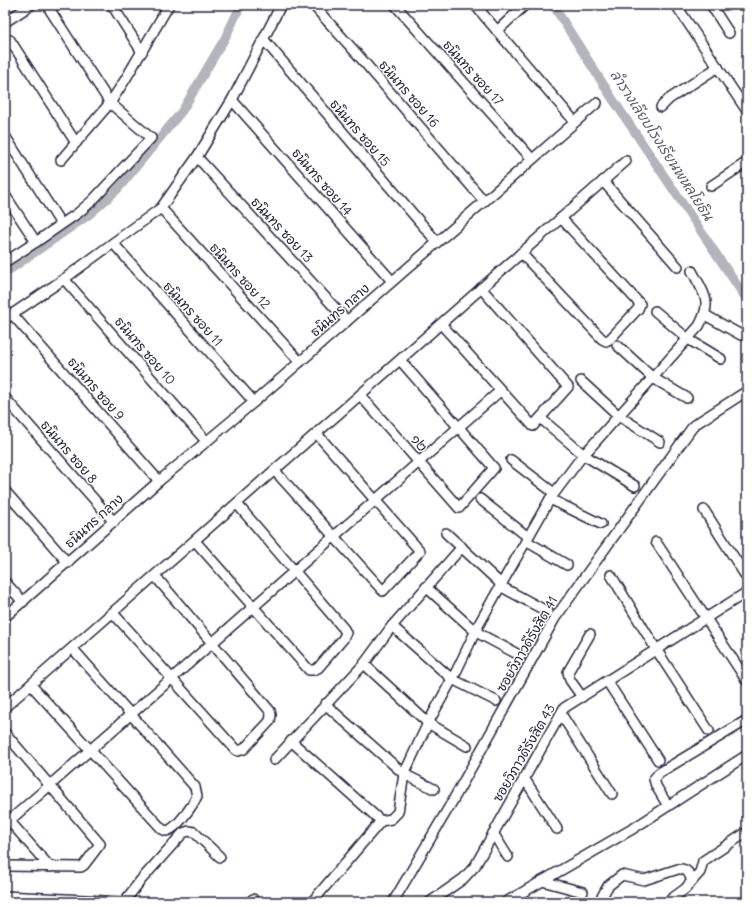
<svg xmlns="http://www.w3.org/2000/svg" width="752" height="907" viewBox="0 0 752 907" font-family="Delius,'Playpen Sans Thai',sans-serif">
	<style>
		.built { fill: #eeeef1 }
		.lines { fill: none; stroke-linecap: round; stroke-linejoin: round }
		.canal { stroke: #b4b4bc; stroke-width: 9 }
		.minor-casing { stroke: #22223b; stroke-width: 12 }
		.minor { stroke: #fff; stroke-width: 9 }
		.rail { stroke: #22223b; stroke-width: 2.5 }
		.labels { text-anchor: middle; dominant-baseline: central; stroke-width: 3; stroke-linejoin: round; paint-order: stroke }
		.street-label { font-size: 13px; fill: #22223b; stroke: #fff }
		.water-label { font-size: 14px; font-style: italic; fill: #5c5c6f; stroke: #fff }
	</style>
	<rect width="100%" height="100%" fill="#fff"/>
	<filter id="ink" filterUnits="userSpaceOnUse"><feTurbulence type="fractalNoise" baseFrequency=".025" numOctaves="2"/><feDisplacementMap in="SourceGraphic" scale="8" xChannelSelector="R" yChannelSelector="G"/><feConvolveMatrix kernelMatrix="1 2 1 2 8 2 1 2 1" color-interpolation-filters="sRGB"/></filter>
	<g filter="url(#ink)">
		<polygon class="built" points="5,5 46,5 5,31"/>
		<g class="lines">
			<g class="canal">
				<polyline points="553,5 612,98 747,300"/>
				<polyline points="5,273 90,214 118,189 182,111 225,38 241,5"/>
			</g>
			<g class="minor-casing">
				<g id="minor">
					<polyline points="112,5 142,52"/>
					<polyline points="313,5 358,55 484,201"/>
					<polyline points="395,5 532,159"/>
					<polyline points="475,5 575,122"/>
					<polyline points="676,5 747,111"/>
					<polyline points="711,5 729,33"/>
					<polyline points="5,22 31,5"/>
					<polyline points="497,31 525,5"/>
					<polyline points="10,40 76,143"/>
					<polyline points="264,40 437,242"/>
					<polyline points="232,100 392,281"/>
					<polyline points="661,107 669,99 718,67"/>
					<polyline points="5,136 61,224"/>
					<polyline points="197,157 347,321"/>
					<polyline points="61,160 110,103 125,80 169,5"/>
					<polyline points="603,181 678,267"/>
					<polyline points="711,186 747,162"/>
					<polyline points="5,195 36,242"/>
					<polyline points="161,208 300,362"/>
					<polyline points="113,243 254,402"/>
					<polyline points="521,253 602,339 606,341 610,339 638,309 640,304 561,218"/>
					<polyline points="5,262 36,242 78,213 92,201 151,138 110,103 50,10"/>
					<polyline points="64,279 206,441"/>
					<polyline points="655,311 688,339 721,359"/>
					<polyline points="12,314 159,481"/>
					<polyline points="705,315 741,335"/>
					<polyline points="5,319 64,279 113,243 161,208 197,157 232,100 281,5"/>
					<polyline points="441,324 533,426 568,387 481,288"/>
					<polyline points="617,345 653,378 687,398"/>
					<polyline points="581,381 619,416 660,442"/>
					<polyline points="360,395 459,508 494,468 400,360"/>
					<polyline points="5,398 114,522"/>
					<polyline points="545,422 584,455 635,486"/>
					<polyline points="511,460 554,493"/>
					<polyline points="275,471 383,591 420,551 317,434"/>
					<polyline points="5,491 68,563"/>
					<polyline points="480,499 528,537"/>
					<polyline points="550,499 601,524"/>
					<polyline points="704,510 747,578"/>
					<polyline points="446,533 501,584"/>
					<polyline points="195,541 309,670 314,670 318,668 343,639 346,633 344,629 237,504"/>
					<polyline points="526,541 567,565"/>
					<polyline points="656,542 747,681"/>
					<polyline points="611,575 656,649 709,731"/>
					<polyline points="5,582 23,602"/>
					<polyline points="500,586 548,612"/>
					<polyline points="426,587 476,632 521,656"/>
					<polyline points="113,613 236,750 238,751 244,749 270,721 271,715 270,711 155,576"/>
					<polyline points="5,617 159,481 254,402 597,103"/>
					<polyline points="392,626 452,679 496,701"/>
					<polyline points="364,664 428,723 467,746"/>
					<polyline points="607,681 658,760"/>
					<path d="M 31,685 L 162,829 L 166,831 C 176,830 193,805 197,796 L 195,787 L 73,649"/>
					<polyline points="582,697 570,680 568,672 590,634"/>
					<polyline points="325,704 404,774 434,789"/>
					<polyline points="5,707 626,161"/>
					<polyline points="561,714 612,794"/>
					<polyline points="5,733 100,844 84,865 81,867 5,866"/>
					<polyline points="291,741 381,821"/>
					<polyline points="274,760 364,664 392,626 462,547"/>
					<polyline points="524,778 557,829"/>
					<polyline points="668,806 656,786 654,779 659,773 747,720"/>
					<polyline points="6,817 50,867"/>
					<polyline points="9,821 500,391"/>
					<polyline points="493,833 508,857"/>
					<polyline points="542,881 583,892"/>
					<polyline points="5,896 125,902"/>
					<polyline points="124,902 141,880 183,833 189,831 194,832 220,857"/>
					<polyline points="250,902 253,899"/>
					<path d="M 312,902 L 381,821 L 391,819 L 398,812 L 404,774 L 428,723 L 456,672 L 479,624 L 506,576 L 550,499 L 580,459 L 699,326 C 713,301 704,294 692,271"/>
					<polyline points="393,902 452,802 555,618 694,425 747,391"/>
					<polyline points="430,902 463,879 475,866 564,708 747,592"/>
					<polyline points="506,902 634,828 747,755"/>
					<path d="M 599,902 L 608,886 L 622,875 L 644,880 L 678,869 C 687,868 689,873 692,881"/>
					<polyline points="667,902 685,889 700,872 703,861 747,832"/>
				</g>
			</g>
			<use href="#minor" class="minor"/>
			<polyline class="rail" points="5,7 8,5"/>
		</g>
	</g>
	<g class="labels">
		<g class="street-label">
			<text transform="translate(473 73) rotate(48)">ธนินทร ซอย 17</text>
			<text transform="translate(409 94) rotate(49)">ธนินทร ซอย 16</text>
			<text transform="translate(360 133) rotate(49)">ธนินทร ซอย 15</text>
			<text transform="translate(322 182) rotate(49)">ธนินทร ซอย 14</text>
			<text transform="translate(282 230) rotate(47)">ธนินทร ซอย 13</text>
			<text transform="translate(240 276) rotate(48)">ธนินทร ซอย 12</text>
			<text transform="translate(340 310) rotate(-41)">ธนินทร กลาง</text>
			<text transform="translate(193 314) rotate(48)">ธนินทร ซอย 11</text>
			<text transform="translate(145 351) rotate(49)">ธนินทร ซอย 10</text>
			<text transform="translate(96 389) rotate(49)">ธนินทร ซอย 9</text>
			<text transform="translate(419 443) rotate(49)">๑๒</text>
			<text transform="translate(69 452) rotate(49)">ธนินทร ซอย 8</text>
			<text transform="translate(94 521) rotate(-42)">ธนินทร กลาง</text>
			<text transform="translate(527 644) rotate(-60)">ซอยวิภาวดีรังสิต 41</text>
			<text transform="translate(524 753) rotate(-60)">ซอยวิภาวดีรังสิต 43</text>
		</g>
		<g class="water-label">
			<text transform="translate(662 145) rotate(57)">ลำรางเลียบโรงเรียนพหลโยธิน</text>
		</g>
	</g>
	<rect width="752" height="907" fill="none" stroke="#fff" stroke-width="20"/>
	<rect x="10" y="10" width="732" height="887" fill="none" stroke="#22223b" stroke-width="1.5" filter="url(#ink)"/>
</svg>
